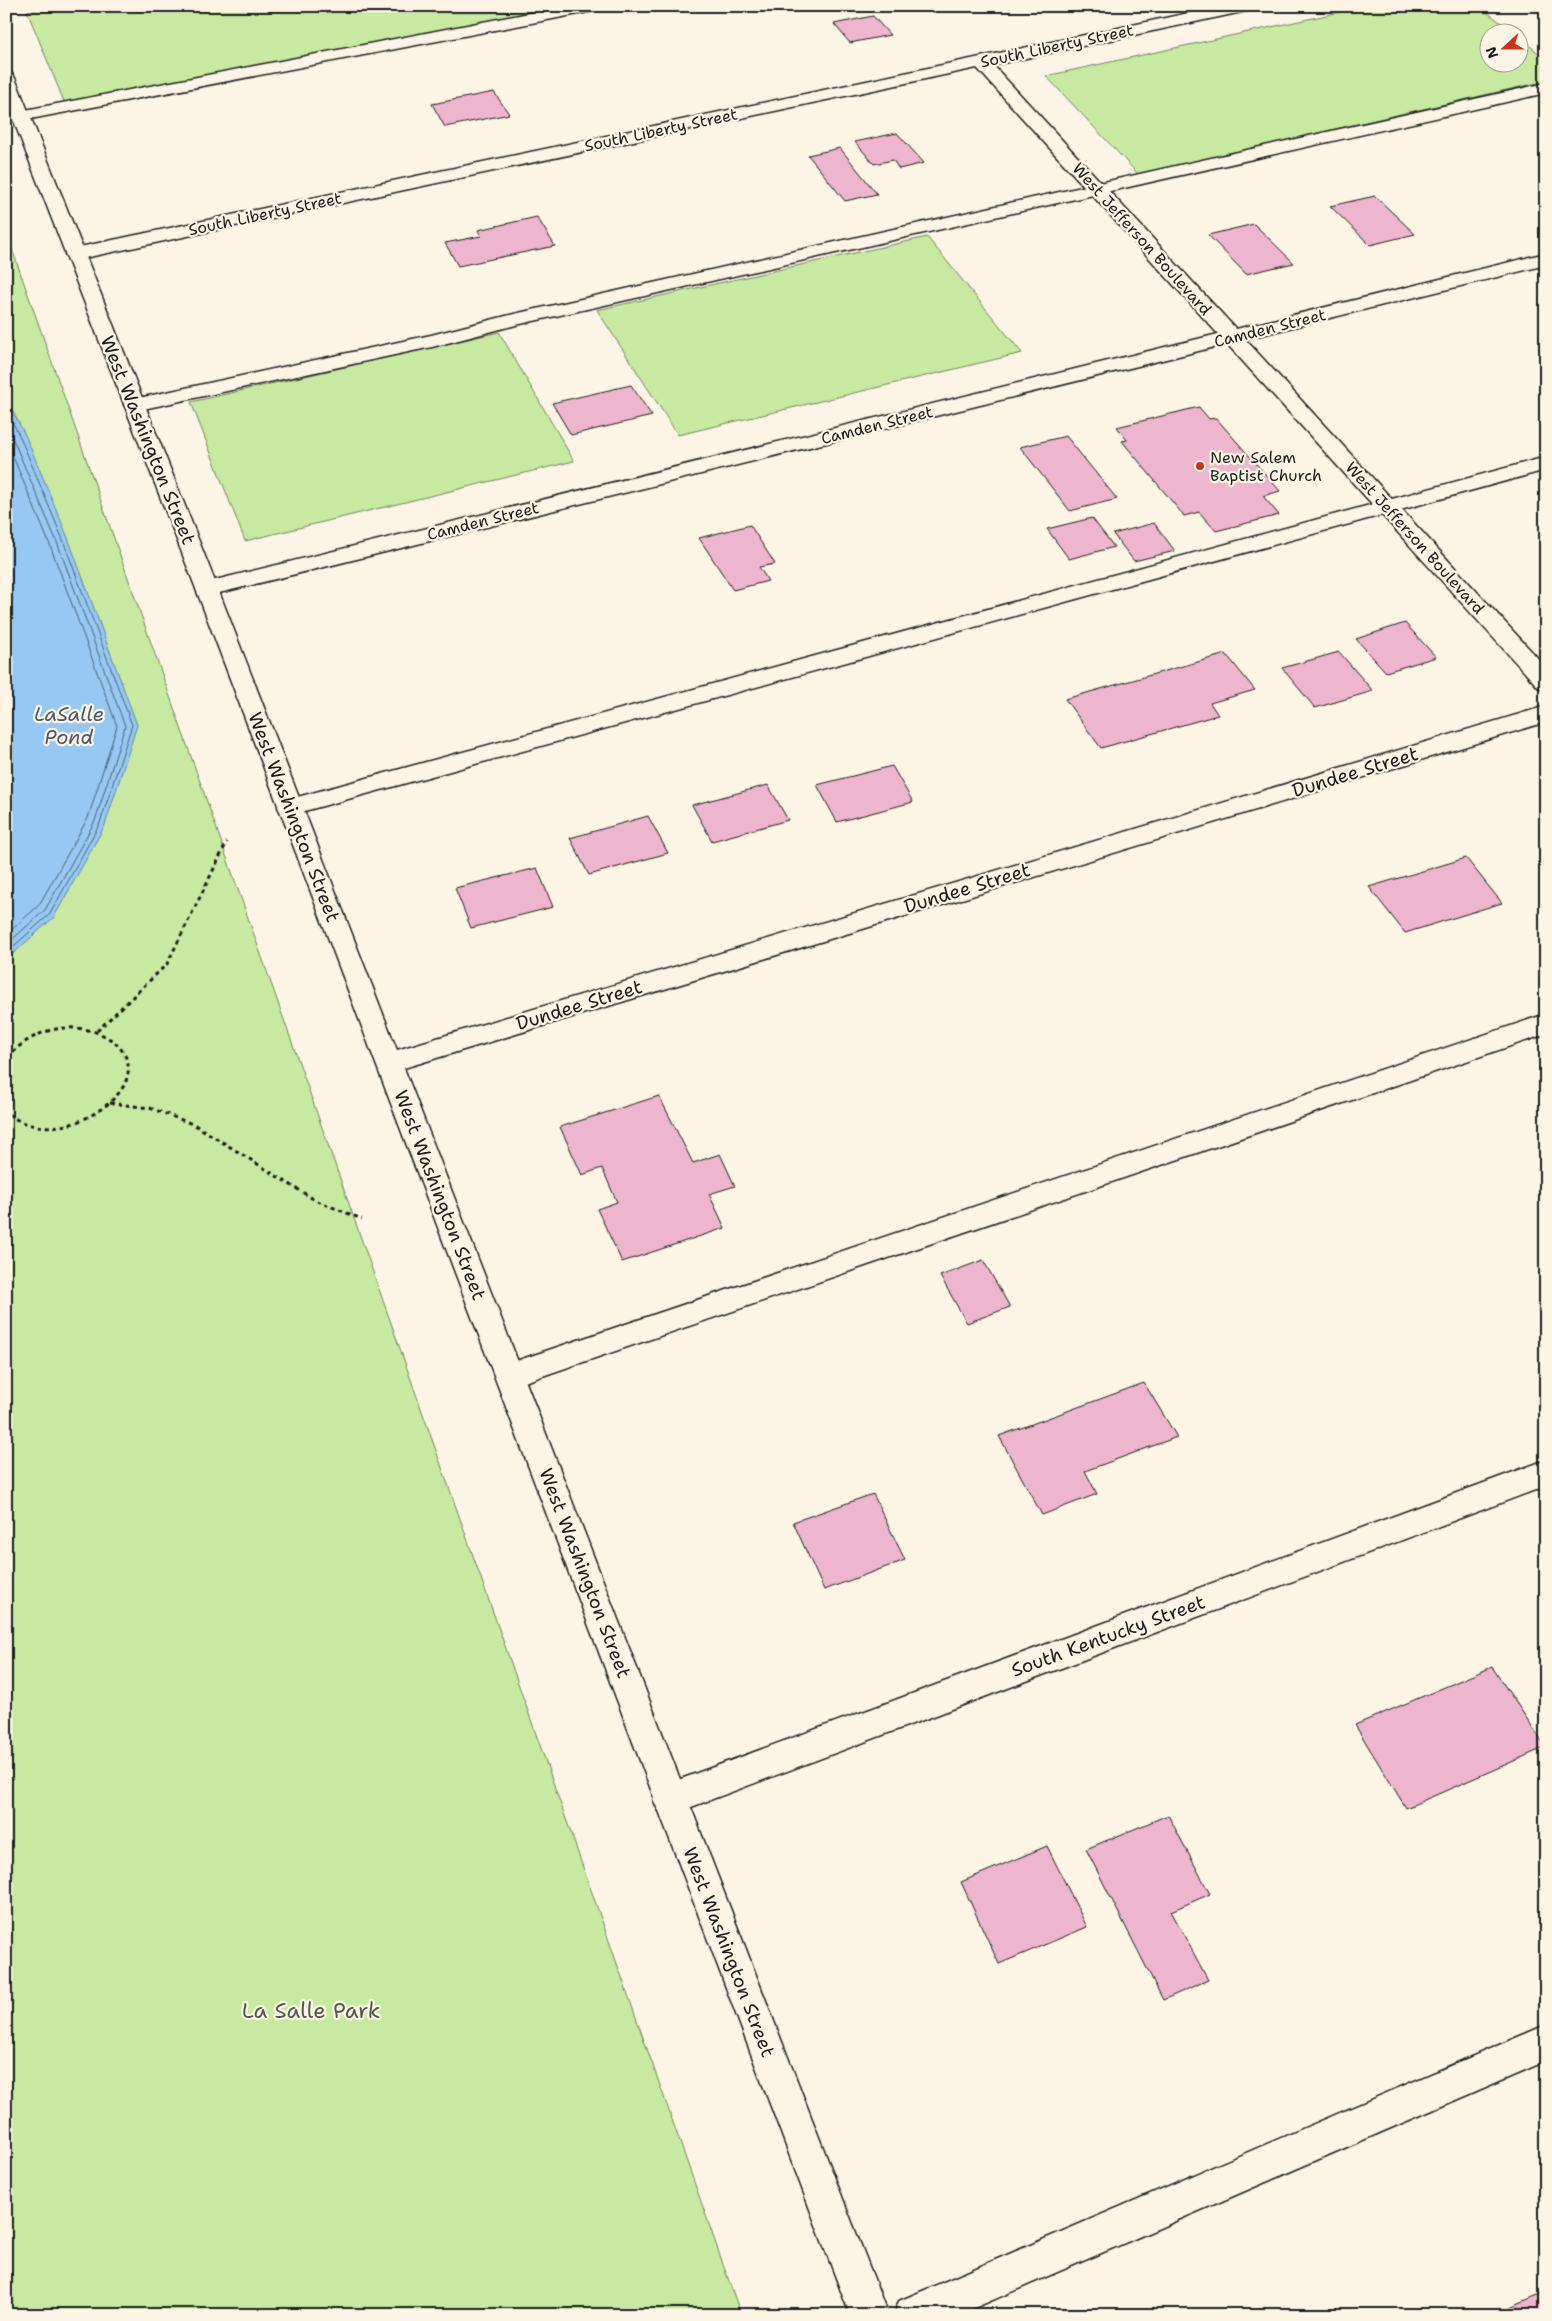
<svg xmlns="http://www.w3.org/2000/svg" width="1552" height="2321" viewBox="0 0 1552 2321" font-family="'Shantell Sans',sans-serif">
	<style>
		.green { fill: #c7e9a2; stroke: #72825f }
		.water { fill: #96c8f3; stroke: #65839d }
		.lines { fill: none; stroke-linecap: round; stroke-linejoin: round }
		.shore { stroke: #4d6172; stroke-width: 1 }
		.building { fill: #edb6ce; stroke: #1c1c1c }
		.service-casing { stroke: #1c1c1c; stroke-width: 3 }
		.minor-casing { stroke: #1c1c1c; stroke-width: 3 }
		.tertiary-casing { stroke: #1c1c1c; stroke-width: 3 }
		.path { stroke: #1c1c1c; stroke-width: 3; stroke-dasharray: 4 4; stroke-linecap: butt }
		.service { fill: #fcf5e5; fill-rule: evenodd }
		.minor { fill: #fcf5e5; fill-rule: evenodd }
		.tertiary { fill: #fcf5e5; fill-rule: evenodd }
		.poi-dot { fill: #c8321e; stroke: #fcf5e5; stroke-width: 2 }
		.labels { text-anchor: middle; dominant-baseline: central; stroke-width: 4.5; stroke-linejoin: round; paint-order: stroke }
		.far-street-label { font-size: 16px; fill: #1c1c1c; stroke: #fcf5e5 }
		.far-poi-label { font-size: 16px; fill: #1c1c1c; stroke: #fcf5e5; text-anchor: start }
		.street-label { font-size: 19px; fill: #1c1c1c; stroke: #fcf5e5 }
		.water-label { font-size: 20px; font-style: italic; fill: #475867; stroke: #fcf5e5 }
		.near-park-label { font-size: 22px; fill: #4f5a44; stroke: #fcf5e5 }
	</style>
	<rect width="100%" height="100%" fill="#fcf5e5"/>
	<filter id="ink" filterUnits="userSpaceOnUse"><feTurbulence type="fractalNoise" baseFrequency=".02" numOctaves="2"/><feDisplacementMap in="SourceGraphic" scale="10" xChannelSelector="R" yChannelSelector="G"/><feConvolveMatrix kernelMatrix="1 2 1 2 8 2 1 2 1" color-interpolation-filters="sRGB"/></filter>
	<g filter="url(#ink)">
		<g class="green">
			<polygon points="53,6 565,6 65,104 27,11"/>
			<polygon points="1368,6 1479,6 1513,32 1490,32 1490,62 1520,62 1520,38 1546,59 1546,81 1138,174 1046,76"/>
			<polygon points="6,232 741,2315 6,2315"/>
			<polygon points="927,237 1022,353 678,435 597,310"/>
			<polygon points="499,332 574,461 245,541 191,402"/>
		</g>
		<polygon class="water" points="6,398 26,437 68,538 137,725 105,825 54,917 6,960"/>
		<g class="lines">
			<g class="shore">
				<polyline points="6,409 21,439 63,540 132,725 100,823 50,914 6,953"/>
				<polyline points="6,423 57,542 125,726 95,821 45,910 6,945"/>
				<polyline points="6,440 50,545 117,726 88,818 39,905 6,935"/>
			</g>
		</g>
		<g class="building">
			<polygon points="873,16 890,35 850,43 834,24"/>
			<polygon points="494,92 509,114 445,127 432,104"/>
			<polygon points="897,133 924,163 899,169 893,160 874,164 855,142"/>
			<polygon points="840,148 877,194 845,201 808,155"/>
			<polygon points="1375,196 1415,234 1370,245 1330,206"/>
			<polygon points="537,217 555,246 458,266 445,243 481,236 478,230"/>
			<polygon points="1254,224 1294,263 1246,274 1208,235"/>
			<polygon points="631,385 652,416 571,435 552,403"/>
			<polygon points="1199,407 1209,419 1216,418 1280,491 1263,496 1279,515 1216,531 1199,512 1184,516 1122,441 1127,440 1117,427"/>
			<polygon points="1066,436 1117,499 1070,511 1020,447"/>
			<polygon points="1092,518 1114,547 1069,559 1047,529"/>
			<polygon points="1154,523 1175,551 1134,561 1113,534"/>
			<polygon points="750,525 775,564 759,567 768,581 733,590 699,538"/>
			<polygon points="1405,623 1436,657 1386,672 1356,639"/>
			<polygon points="1339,652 1373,691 1315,708 1282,668"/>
			<polygon points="1226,654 1255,690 1210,703 1218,715 1101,748 1065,699"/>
			<polygon points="892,766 913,802 837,822 817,785"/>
			<polygon points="768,785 788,820 712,841 692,805"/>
			<polygon points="648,816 668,853 589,875 570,838"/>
			<polygon points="1466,858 1502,903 1405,933 1369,887"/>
			<polygon points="537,868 553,907 471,928 455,888"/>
			<polygon points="659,1096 693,1163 720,1154 735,1186 709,1194 725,1228 622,1262 597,1209 617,1202 602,1168 582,1175 560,1127"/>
			<polygon points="983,1260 1010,1307 967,1323 940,1276"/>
			<polygon points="1144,1383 1177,1437 1085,1471 1097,1494 1042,1515 999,1436"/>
			<polygon points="873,1494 905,1560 824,1590 793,1522"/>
			<polygon points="1492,1667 1546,1747 1406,1808 1355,1725"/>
			<polygon points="1168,1815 1210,1894 1171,1911 1208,1980 1163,2000 1086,1849"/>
			<polygon points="1047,1846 1087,1927 999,1964 961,1882"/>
			<polygon points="1545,2292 1546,2315 1491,2315"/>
		</g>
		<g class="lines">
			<g class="service-casing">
				<g id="service">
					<polygon points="566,6 602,6 594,11 20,121 14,120 11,116 14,112 20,111"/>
					<polygon points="1546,83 1546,93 516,325 432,347 134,411 127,409 124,405 127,401 134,399 431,335 514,314"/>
					<polygon points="1546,457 1546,470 290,815 281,813 278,807 281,801 290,799"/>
					<polygon points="1546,1014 1546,1034 510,1387 500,1384 495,1375 500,1366 510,1363"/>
					<polygon points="1546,2025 1546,2061 958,2315 894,2315 899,2301"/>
				</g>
			</g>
			<g class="minor-casing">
				<g id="minor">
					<polygon points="1222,6 1255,6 1247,11 993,65 1236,329 1546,253 1546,265 1245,339 1546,667 1546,690 1538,687 1227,344 207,596 199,594 196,589 199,584 207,582 1218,334 977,68 75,260 68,258 65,254 68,250 75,248"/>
					<polygon points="1546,1460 1546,1486 670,1815 658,1810 653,1799 658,1788 670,1783"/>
				</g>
			</g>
			<g class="tertiary-casing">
				<polygon id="tertiary" points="6,73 12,74 15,78 218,589 397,1050 1546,706 1546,722 404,1068 888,2315 850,2315 196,589 6,101"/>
			</g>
			<g class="path">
				<polyline points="97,1031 167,964 227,842"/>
				<path d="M 6,1057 C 19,1046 31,1036 48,1031 C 103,1015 163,1063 104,1107 C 93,1115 80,1122 67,1125 C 45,1129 23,1127 6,1112"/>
				<polyline points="110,1103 150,1108 195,1125 315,1200 362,1219"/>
			</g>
			<use href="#service" class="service"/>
			<use href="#minor" class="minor"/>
			<use href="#tertiary" class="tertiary"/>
		</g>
	</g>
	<circle class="poi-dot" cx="1200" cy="466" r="5"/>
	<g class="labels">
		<g class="far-street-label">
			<text transform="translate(1057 46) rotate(-12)">South Liberty Street</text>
			<text transform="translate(661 130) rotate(-12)">South Liberty Street</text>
			<text transform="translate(265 214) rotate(-12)">South Liberty Street</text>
			<text transform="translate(1142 239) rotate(48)">West Jefferson Boulevard</text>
			<text transform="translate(1270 328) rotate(-14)">Camden Street</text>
			<text transform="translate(877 425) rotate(-14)">Camden Street</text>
			<text transform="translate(483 521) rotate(-14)">Camden Street</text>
			<text transform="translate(1415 538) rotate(48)">West Jefferson Boulevard</text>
		</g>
		<g class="far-poi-label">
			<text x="1210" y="457">New Salem<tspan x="1210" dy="18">Baptist Church</tspan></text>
		</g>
		<g class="street-label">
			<text transform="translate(148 440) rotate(68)">West Washington Street</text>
			<text transform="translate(1355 772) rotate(-17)">Dundee Street</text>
			<text transform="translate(294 817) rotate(69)">West Washington Street</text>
			<text transform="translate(967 888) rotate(-17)">Dundee Street</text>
			<text transform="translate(579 1005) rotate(-17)">Dundee Street</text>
			<text transform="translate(440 1195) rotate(69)">West Washington Street</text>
			<text transform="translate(585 1573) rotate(69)">West Washington Street</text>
			<text transform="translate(1108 1636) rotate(-20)">South Kentucky Street</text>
			<text transform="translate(729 1952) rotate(69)">West Washington Street</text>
		</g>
		<g class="water-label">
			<text x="69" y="714">LaSalle<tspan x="69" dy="23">Pond</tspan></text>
		</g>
		<g class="near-park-label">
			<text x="311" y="2010">La Salle Park</text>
		</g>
	</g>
	<rect width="1552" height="2321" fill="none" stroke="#fcf5e5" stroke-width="25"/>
	<rect x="12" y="12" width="1527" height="2296" fill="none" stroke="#1c1c1c" stroke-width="2" filter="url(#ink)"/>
	<g transform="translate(1504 48) rotate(249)"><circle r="24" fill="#fcf5e5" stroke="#a29e95"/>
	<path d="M0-4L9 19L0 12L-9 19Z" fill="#c8321e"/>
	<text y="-8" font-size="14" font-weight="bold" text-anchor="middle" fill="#1c1c1c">N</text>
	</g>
</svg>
